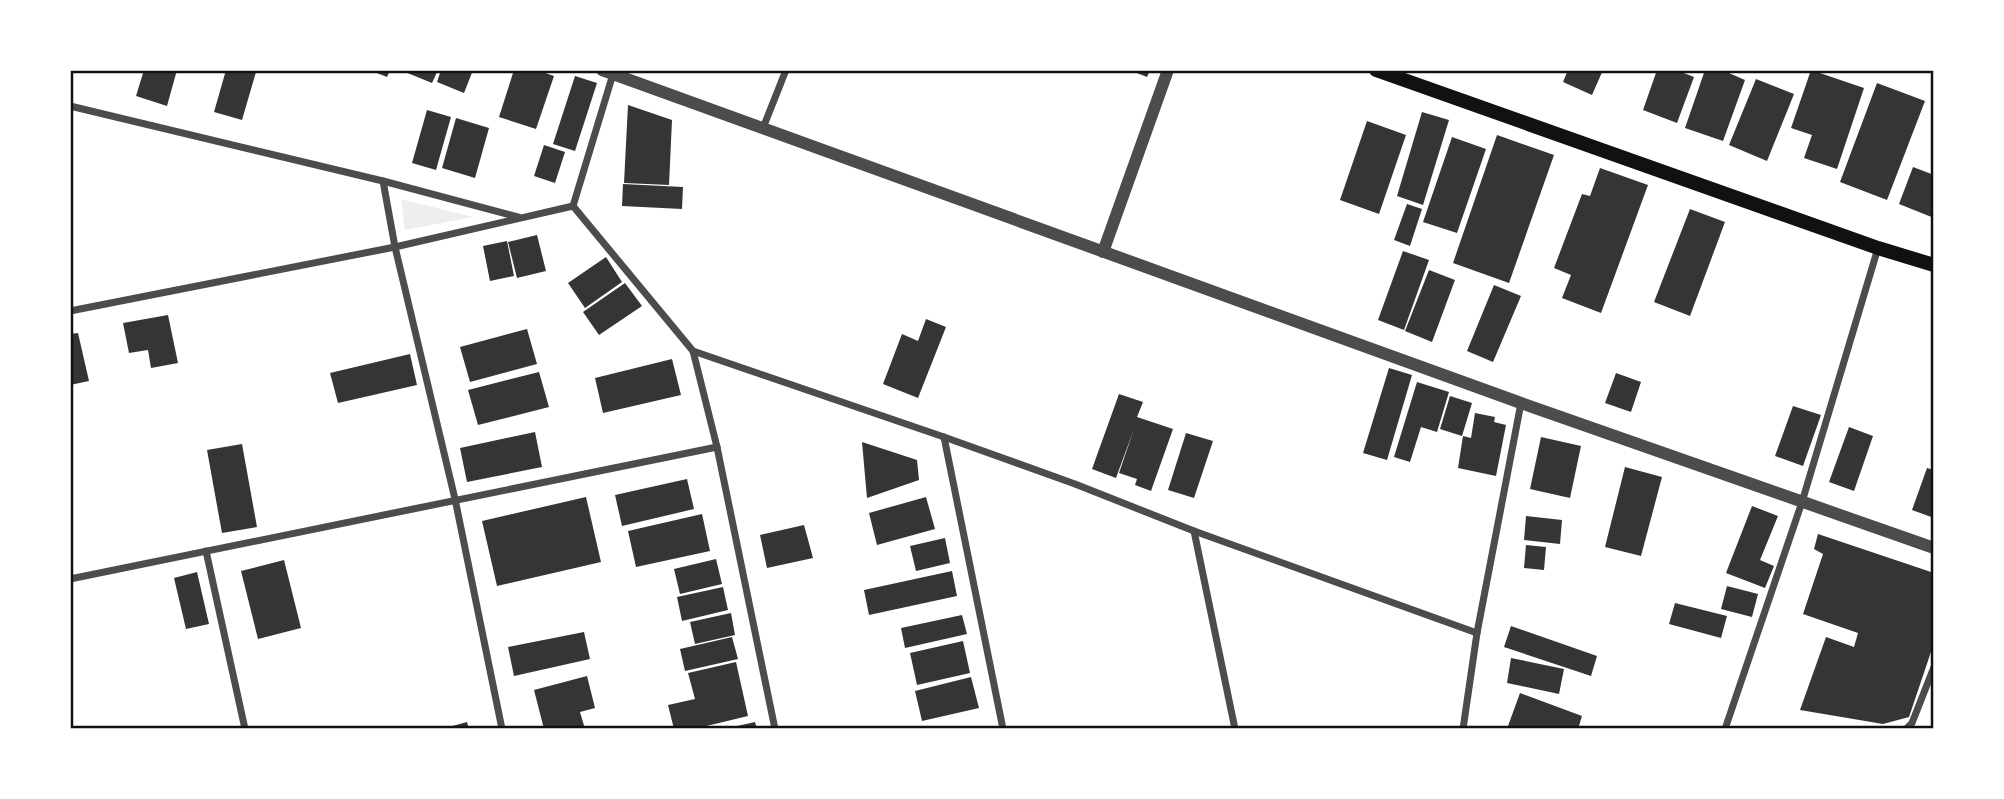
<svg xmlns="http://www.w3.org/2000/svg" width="2004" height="799" viewBox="0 0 2004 799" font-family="'Golos Text',sans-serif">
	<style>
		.green { fill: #eee }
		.building { fill: #353535 }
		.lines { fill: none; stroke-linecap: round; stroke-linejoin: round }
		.minor { stroke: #4c4c4c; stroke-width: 7 }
		.tertiary { stroke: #4c4c4c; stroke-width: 12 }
		.secondary { stroke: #111; stroke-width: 14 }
		.neatline { fill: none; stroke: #111; stroke-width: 2.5 }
	</style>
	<rect width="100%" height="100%" fill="#fff"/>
	<polygon class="green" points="401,199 473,217 405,230"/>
	<g class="building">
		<polygon points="144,70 177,70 167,106 136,96"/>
		<polygon points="226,70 256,72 242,120 214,112"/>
		<polygon points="369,70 390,70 387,77"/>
		<polygon points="400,70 438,70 432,83"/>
		<polygon points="441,70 473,70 464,93 437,82"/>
		<polygon points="514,70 537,70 554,76 536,129 499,117"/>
		<polygon points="1129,70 1150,70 1147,77"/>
		<polygon points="1568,70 1603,70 1592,95 1563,82"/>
		<polygon points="1657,70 1676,70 1694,77 1677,123 1643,110"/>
		<polygon points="1705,70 1722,70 1745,80 1723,141 1685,128"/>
		<polygon points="1811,70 1864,88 1837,169 1804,158 1812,135 1791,128"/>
		<polygon points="575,76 597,83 575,151 553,144"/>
		<polygon points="1756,79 1794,94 1767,161 1729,145"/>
		<polygon points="1877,83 1925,101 1887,200 1840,182"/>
		<polygon points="628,105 672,120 669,185 624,183"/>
		<polygon points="427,110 451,117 436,170 412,163"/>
		<polygon points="1422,112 1449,120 1423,205 1397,196"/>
		<polygon points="456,118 489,128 475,178 442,168"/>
		<polygon points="1367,121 1406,135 1379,214 1340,200"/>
		<polygon points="1497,135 1554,155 1509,283 1453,263"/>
		<polygon points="1452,137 1486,149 1457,233 1423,222"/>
		<polygon points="544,145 565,152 555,183 534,176"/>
		<polygon points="1913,167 1934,175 1934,218 1899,204"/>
		<polygon points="1600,168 1648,185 1601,313 1562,298 1571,275 1554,268 1582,194 1590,196"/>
		<polygon points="623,184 683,187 682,209 622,206"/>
		<polygon points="1407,204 1422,209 1410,246 1394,240"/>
		<polygon points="1690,209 1725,222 1690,316 1654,302"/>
		<polygon points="537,235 546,271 517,278 508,242"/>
		<polygon points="507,241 514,276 490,281 483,246"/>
		<polygon points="1403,251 1429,260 1404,330 1378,320"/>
		<polygon points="606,257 622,282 585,308 568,283"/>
		<polygon points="1429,270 1455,280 1432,342 1405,331"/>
		<polygon points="625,283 642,306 599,335 583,312"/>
		<polygon points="1494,285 1521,296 1493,362 1467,351"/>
		<polygon points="168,315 178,363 151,368 148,350 129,353 123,323"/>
		<polygon points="926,319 946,327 918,398 883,384 902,334 918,341"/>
		<polygon points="527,329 537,364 470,382 460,347"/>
		<polygon points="78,333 89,381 70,385 70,334"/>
		<polygon points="410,354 417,385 338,403 330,373"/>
		<polygon points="672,359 681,395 603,413 595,378"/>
		<polygon points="1389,368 1412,375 1387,460 1363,453"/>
		<polygon points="539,372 549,407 478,425 468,390"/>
		<polygon points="1616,373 1641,382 1631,412 1605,403"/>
		<polygon points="1417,382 1449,392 1437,432 1421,427 1410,462 1394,457"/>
		<polygon points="1119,394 1143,402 1137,417 1173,429 1151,491 1135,485 1137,479 1119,473 1134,429 1116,478 1092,469"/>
		<polygon points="1450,396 1472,403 1462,436 1440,429"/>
		<polygon points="1793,406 1821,415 1803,466 1775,456"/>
		<polygon points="1475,413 1495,417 1494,422 1506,425 1496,476 1458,468 1463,436 1471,438"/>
		<polygon points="1849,427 1873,436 1854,491 1829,482"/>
		<polygon points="535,432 542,467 467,482 460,448"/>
		<polygon points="1186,433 1213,441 1194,498 1168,490"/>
		<polygon points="1541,437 1581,446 1570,498 1530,489"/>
		<polygon points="862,442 917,460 919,480 867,498"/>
		<polygon points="242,444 257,527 222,533 207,450"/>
		<polygon points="1625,467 1662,477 1641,556 1605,547"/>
		<polygon points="1927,468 1934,470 1934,518 1912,510"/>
		<polygon points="687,479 694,509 622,526 615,495"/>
		<polygon points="586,497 601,562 497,586 482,521"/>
		<polygon points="926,497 935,529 877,545 869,513"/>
		<polygon points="1752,506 1778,516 1760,560 1774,566 1765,588 1726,573"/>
		<polygon points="702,514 710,551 636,567 628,531"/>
		<polygon points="1526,516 1562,520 1560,544 1524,540"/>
		<polygon points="804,525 813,558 767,568 760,535"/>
		<polygon points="1818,534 1934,573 1934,643 1909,717 1883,724 1800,710 1826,637 1854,647 1858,633 1803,614 1823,554 1814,549"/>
		<polygon points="945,538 950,563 916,571 910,546"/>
		<polygon points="1526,545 1546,547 1544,570 1524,568"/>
		<polygon points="716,559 722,584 680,594 674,569"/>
		<polygon points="284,560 301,628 258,639 241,571"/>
		<polygon points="952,571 957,596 869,615 864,590"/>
		<polygon points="197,572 209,624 186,629 174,578"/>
		<polygon points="1727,586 1758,594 1752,617 1721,609"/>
		<polygon points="723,587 728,610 682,621 677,597"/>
		<polygon points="1675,603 1727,616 1721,638 1669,624"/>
		<polygon points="731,613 735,635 695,644 690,622"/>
		<polygon points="962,615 967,634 905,648 901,628"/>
		<polygon points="1511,626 1597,656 1591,676 1504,647"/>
		<polygon points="584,632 590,659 514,676 508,647"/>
		<polygon points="732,637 738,659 685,671 680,649"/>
		<polygon points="963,641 970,673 917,685 910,653"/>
		<polygon points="1511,658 1564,669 1559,694 1507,683"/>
		<polygon points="736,662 748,716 694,729 674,729 668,705 695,699 688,673"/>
		<polygon points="587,676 595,708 580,712 585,729 544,729 534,690"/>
		<polygon points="971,677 979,708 922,721 915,691"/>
		<polygon points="1520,693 1582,716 1578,729 1517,729 1508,726"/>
		<polygon points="467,722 469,729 445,729 445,728"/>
		<polygon points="755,722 757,729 728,729 728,728"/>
	</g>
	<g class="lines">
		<g class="minor">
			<polyline points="70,106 383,181 518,217"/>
			<polyline points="763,128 786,70"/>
			<polyline points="383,181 395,247 455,499 502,729"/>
			<polyline points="573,206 693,351 717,447 775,729"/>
			<polyline points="573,206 613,74"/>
			<polyline points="70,311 395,247 573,206"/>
			<polyline points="693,351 944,437 1075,484 1194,531 1477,633"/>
			<polyline points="944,437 1003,729"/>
			<polyline points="1194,531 1235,729"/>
			<polyline points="206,551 245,729"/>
			<polyline points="70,579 717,447"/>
			<polyline points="1463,729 1477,633 1521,403"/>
			<polyline points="1725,729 1802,502 1878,248"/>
			<polyline points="1906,729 1912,723 1934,667"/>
		</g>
		<g class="tertiary">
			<polyline points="602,70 1521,403 1934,548"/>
			<polyline points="1103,252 1168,70"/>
		</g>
		<polyline class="secondary" points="1376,70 1878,248 1934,265"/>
	</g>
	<rect width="2004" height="799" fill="none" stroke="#ffffff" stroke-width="144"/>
	<rect x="72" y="72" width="1860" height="655" class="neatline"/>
</svg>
